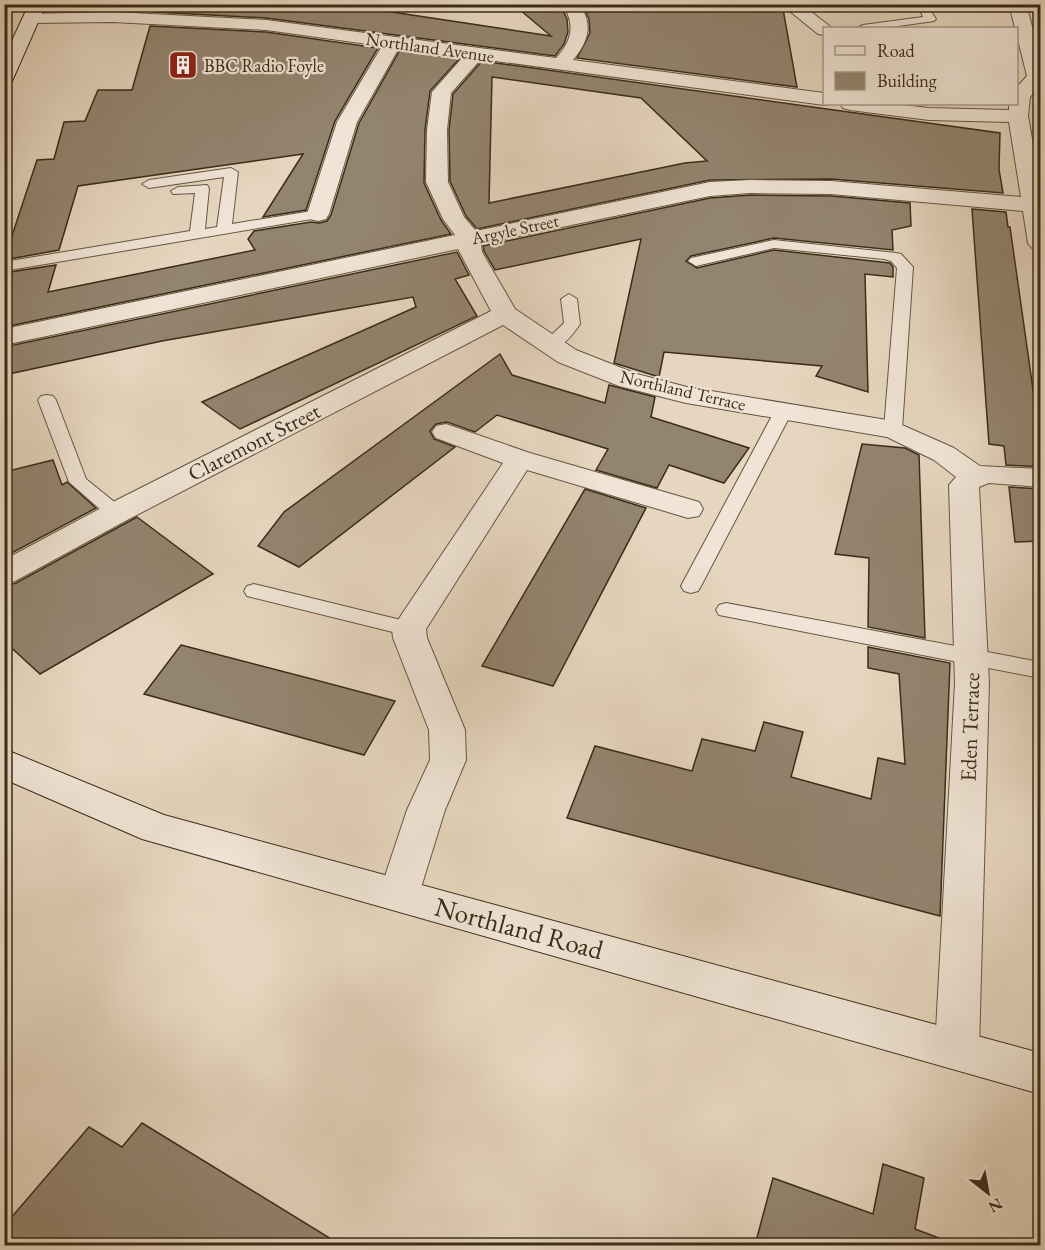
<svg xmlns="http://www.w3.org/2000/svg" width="1045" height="1250" viewBox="0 0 1045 1250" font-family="'EB Garamond',serif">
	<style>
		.building { fill: #93846f; stroke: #3a2c18; stroke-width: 1.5; fill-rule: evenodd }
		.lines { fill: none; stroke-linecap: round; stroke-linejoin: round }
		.service-casing { stroke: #655642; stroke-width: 2 }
		.minor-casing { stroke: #655642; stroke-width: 2 }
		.secondary-casing { stroke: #3a2c18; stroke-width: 2 }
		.service { fill: #efe4d5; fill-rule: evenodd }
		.minor { fill: #efe4d5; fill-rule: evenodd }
		.secondary { fill: #efe4d5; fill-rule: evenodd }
		.labels { text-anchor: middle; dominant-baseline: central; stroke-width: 4.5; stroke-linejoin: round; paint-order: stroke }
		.far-street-label { font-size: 18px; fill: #3a2c18; stroke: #efe4d5 }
		.far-poi-label { font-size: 18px; fill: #3a2c18; stroke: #efe4d5; text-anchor: start }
		.street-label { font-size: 22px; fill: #3a2c18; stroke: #efe4d5 }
		.near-street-label { font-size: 27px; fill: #3a2c18; stroke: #efe4d5 }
	</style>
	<rect width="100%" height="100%" fill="#e6d6bf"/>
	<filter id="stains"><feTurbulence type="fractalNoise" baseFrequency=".00333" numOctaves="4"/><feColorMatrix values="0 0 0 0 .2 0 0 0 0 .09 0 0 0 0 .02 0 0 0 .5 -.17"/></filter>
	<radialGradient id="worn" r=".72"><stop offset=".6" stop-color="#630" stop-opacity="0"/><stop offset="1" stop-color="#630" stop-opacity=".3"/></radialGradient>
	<g class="building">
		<polygon points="156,4 391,4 392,12 551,36 513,4 560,4 567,19 568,32 564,44 555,56 266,18 154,12"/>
		<polygon points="582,4 779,4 783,9 797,87 577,58 590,33 589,19"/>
		<polygon points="150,26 266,32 378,48 335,121 306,210 263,217 303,154 78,186 59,250 4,260 37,160 54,159 64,122 85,121 98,90 132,90"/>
		<polygon points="400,50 459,59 430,91 425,130 424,183 441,220 451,234 4,327 4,273 56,265 48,292 255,250 248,239 254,231 311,222 319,223 327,221 331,215 359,123"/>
		<path d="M 482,61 L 1000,133 L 999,169 L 1003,193 L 831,179 L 710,180 L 477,229 L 466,216 L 450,181 L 449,130 L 453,94 ZM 492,77 L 641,98 L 707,161 L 685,163 L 489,203 Z"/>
		<polygon points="750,195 831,196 910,203 911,226 892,230 893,250 774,238 691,256 686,261 697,268 774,250 890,263 893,267 893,277 865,274 868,392 816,376 822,366 664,352 659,377 614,363 641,239 495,270 484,251 483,246 710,198"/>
		<polygon points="972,209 1006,212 1008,227 1010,227 1041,446 1041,467 1006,465 1004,446 989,444"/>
		<polygon points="457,252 469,275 455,279 477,316 240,429 202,402 416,307 413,297 162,341 4,375 4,347"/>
		<polygon points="500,354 512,375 605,403 609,385 655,397 651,417 749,448 724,483 669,465 657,488 596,470 608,449 497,415 475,432 447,422 436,424 430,431 434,439 455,447 299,567 258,546 284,512"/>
		<polygon points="862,444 905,448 919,455 925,638 868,627 869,558 835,554"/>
		<polygon points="53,460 62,485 67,482 96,508 4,557 4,472"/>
		<polygon points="1009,487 1041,489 1041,541 1015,542"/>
		<polygon points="585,489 646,508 553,686 482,666"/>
		<polygon points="137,517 213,574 40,674 4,641 4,586 16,583"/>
		<polygon points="181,645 308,678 395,701 364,755 144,694"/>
		<polygon points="868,647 950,663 940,916 567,818 595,746 692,771 702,739 755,751 764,722 803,732 791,777 871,799 878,758 905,764 899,674 868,668"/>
		<polygon points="142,1123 341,1245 4,1245 4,1226 89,1127 122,1147"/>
		<polygon points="883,1164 924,1178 915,1229 947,1241 946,1245 755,1245 773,1178 873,1214"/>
	</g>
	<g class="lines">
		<g class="service-casing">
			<g id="service">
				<polygon points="918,4 926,4 936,19 934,21 884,28 857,28 863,25 923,17"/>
				<polygon points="231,168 238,172 232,224 318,210 325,214 318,218 4,271 4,262 190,231 195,193 173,194 171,191 178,187 207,185 209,188 205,229 217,227 224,177 149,188 142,184 149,180"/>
				<polygon points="774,240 896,253 901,254 913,267 902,429 899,433 887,433 884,429 897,268 891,261 884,259 774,248 696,266 688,261 691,258"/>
				<path d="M 569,294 L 577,299 L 580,324 C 572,336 559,353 543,349 L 541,346 L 543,343 L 564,323 L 561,299 Z"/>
				<polygon points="47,395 53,396 56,400 86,479 123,509 126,513 123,517 109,517 69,482 38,400 41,396"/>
				<polygon points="783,407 789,408 792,412 701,586 698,591 691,593 684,591 681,586 774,412 777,408"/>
				<polygon points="254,584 409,622 416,624 420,629 416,634 409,636 247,596 244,591 247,586"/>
				<polygon points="726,603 1040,662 1040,678 719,615 716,610 719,605"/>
			</g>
		</g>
		<g class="minor-casing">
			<g id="minor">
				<path d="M 562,4 L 579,4 C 594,25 588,42 573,60 L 824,93 L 824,104 L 829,104 L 824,105 L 481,59 L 451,93 L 447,130 L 448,182 L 464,217 L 476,231 L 710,182 L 750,180 L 831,181 L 1021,197 L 1009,122 L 929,120 L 850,110 L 843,108 L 840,104 L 893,104 L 929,108 L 1009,110 L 1009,104 L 1016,104 L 1016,88 L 1027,76 L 1009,4 L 1026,4 L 1040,56 L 1040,85 L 1030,97 L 1028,116 L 1040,184 L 1040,250 L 1032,248 L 1028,243 L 1023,211 L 831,194 L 750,193 L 710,196 L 481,244 L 482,252 L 515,309 L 576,350 L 637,374 L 687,387 L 893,421 L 954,448 L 980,466 L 1040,469 L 1040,487 L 989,483 L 979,487 L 989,683 L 979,1049 L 973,1063 L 957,1069 L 941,1063 L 935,1049 L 955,683 L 949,485 L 956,477 L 934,460 L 887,437 L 686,403 L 619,386 L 558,362 L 503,325 L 127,520 L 15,581 L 4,584 L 4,560 L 105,506 L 491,311 L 458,249 L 4,345 L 4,329 L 455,235 L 443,219 L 426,182 L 427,130 L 432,92 L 463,57 L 399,48 L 357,122 L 329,214 L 326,219 L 318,221 L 310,219 L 307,214 L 337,122 L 382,46 L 266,30 L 113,22 L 33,23 L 27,22 L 24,18 L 27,14 L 113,12 L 266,20 L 556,58 C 572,41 576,24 562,4 Z"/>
				<polygon points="781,4 801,4 832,28 824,28 824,35 818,34"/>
				<polygon points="446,424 530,453 699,502 703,509 699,516 688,518 527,470 426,629 427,638 465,730 466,760 445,810 419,894 413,906 399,910 385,906 379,894 407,810 430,760 429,730 393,638 392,629 503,463 436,438 432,432 436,426"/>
			</g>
		</g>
		<g class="secondary-casing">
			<g id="secondary">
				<polygon points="29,4 46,4 13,79 11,83 4,85 4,58"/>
				<polygon points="4,749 164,815 1040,1053 1040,1094 142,839 4,779"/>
			</g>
		</g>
		<use href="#service" class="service"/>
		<use href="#minor" class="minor"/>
		<use href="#secondary" class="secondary"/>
	</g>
	<defs>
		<g id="building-square" transform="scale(1.5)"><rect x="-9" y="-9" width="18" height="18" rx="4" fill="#8f2418" stroke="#efe4d5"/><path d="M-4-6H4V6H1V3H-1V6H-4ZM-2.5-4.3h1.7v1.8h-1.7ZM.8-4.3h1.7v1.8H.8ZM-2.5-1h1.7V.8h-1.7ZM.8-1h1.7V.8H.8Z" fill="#fff"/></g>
	</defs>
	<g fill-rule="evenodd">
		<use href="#building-square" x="183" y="65"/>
	</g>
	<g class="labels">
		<g class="far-street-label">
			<text transform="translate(430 47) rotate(8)">Northland Avenue</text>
			<text transform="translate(515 229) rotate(-12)">Argyle Street</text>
			<text transform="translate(683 390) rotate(13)">Northland Terrace</text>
		</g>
		<g class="far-poi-label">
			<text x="204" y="65">BBC Radio Foyle</text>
		</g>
		<g class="street-label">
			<text transform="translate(254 442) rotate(-27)">Claremont Street</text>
			<text transform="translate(970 727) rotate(-88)">Eden Terrace</text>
		</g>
		<g class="near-street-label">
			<text transform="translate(519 928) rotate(15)">Northland Road</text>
		</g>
	</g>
	<rect width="1045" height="1250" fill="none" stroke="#e6d6bf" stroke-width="24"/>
	<rect x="6" y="6" width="1033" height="1238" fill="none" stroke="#3a2c18" stroke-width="3"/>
	<rect x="12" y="12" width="1021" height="1226" fill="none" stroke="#3a2c18" stroke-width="1.5"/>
	<rect x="823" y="27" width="195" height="78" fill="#efe4d5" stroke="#a79a89" stroke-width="1.5"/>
	<rect x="835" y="46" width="30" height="9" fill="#efe4d5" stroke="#a79a89" stroke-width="1.5"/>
	<text x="877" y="57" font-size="18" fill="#3a2c18">Road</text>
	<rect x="835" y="72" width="30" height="18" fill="#93846f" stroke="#a79a89" stroke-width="1.5"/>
	<text x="877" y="87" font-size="18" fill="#3a2c18">Building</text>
	<g transform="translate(988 1193) rotate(149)" stroke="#efe4d5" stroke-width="4.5" paint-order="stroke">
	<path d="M0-4.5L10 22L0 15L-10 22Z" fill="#3a2c18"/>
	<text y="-9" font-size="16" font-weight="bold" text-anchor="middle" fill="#3a2c18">N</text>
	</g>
	<rect width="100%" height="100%" filter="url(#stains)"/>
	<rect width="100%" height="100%" fill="url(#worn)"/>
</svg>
